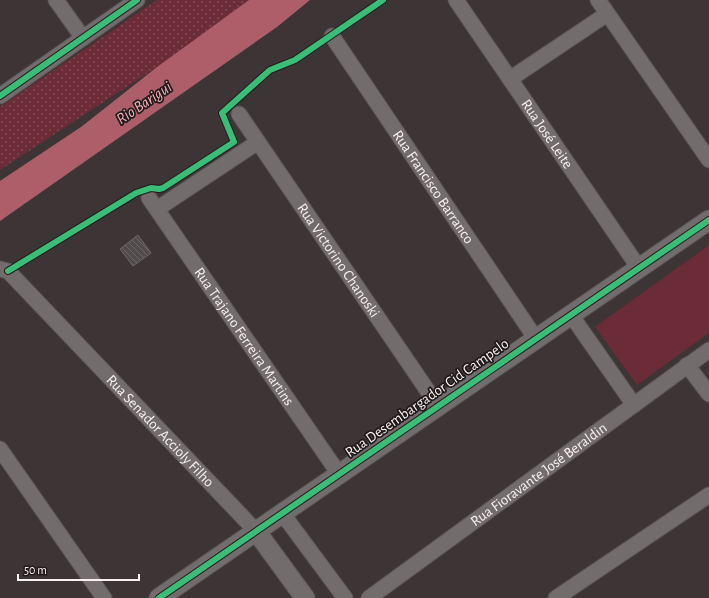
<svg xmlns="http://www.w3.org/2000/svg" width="709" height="598" viewBox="0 0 709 598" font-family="'Alegreya Sans',sans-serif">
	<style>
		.grass { fill: #6b2c37 }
		.park { fill: url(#park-dots) }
		.water { fill: #ad5e69 }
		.building { fill: url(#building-back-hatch); stroke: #6f6869 }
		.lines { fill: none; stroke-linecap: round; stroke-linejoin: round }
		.minor-casing { stroke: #5b5354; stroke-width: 17 }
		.tertiary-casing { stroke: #5b5354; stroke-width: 21 }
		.minor { stroke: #726c6c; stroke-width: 15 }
		.tertiary { stroke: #726c6c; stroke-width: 19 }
		.cycleway-casing { stroke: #221b1b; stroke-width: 8 }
		.cycleway { stroke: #3abd76; stroke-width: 6 }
		.labels { text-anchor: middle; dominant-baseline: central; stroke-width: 3.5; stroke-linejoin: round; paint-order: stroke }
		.street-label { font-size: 15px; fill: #faf0f1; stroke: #221b1b }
		.water-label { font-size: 16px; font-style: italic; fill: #f8afb7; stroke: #221b1b }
	</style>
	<defs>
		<pattern id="park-dots" width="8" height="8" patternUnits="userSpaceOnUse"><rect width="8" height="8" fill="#6b2c37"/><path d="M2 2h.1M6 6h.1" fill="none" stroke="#814b54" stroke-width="1.8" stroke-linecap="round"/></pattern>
		<pattern id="building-back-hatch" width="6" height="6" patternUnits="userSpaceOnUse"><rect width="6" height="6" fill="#514b4c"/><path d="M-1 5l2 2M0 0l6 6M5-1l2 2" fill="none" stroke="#6b6566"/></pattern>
	</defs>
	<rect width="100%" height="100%" fill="#3c3435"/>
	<polygon class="grass" points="709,245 709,333 637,385 595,327"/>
	<polygon class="park" points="157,0 249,0 157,67 0,170 0,107"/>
	<polygon class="water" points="249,0 310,0 277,27 0,221 0,181 81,127 157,67"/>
	<polygon class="building" points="138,235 151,253 133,266 120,249"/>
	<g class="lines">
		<g class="minor-casing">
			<g id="minor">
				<polyline points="56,0 83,38"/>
				<path id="s1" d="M 456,0 L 639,268"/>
				<polyline points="598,0 709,160"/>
				<path id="s2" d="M 332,36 L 536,339"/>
				<polyline points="510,79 607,14"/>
				<polyline points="0,96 137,0"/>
				<path id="s3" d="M 239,114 L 438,406"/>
				<path id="s4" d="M 149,198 L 339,474"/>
				<polyline points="157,209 258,142"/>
				<path id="s5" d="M 0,269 L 8,271 L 256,531"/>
				<polyline points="571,315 634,405"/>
				<polyline points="687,365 709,394"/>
				<polyline points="0,449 104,598"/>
				<polyline points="282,513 345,598"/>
				<path id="s6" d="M 369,598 L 709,350"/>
				<polyline points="556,598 709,495"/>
			</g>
		</g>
		<g class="tertiary-casing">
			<g id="tertiary">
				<polyline points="256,531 305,598"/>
				<polyline points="159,598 709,220"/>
			</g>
		</g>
		<use href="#minor" class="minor"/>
		<use href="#tertiary" class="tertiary"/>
		<g class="cycleway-casing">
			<g id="cycleway">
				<polyline points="0,96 137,0"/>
				<polyline points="8,271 136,193 151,188 159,189 163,188 234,142 222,113 270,70 295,60 383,0"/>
				<polyline points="159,598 709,220"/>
			</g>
		</g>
		<use href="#cycleway" class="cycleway"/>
	</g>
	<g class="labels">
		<g class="street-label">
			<text stroke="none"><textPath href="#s1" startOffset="162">Rua José Leite</textPath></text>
			<text stroke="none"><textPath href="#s2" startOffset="182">Rua Francisco Barranco</textPath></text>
			<text stroke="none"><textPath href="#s3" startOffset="177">Rua Victorino Chanoski</textPath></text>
			<text stroke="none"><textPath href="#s4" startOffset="168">Rua Trajano Ferreira Martins</textPath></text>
			<text transform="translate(427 398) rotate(-35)">Rua Desembargador Cid Campelo</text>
			<text stroke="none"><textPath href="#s5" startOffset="229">Rua Senador Accioly Filho</textPath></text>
			<text stroke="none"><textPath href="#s6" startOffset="210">Rua Fioravante José Beraldin</textPath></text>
		</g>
		<g class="water-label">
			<text transform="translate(144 103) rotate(-34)">Rio Barigui</text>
		</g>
	</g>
	<path d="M18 574v6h121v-6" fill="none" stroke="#faf0f1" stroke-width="2"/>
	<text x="24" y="574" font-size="12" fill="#faf0f1" stroke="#221b1b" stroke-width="3" paint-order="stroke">50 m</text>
</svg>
